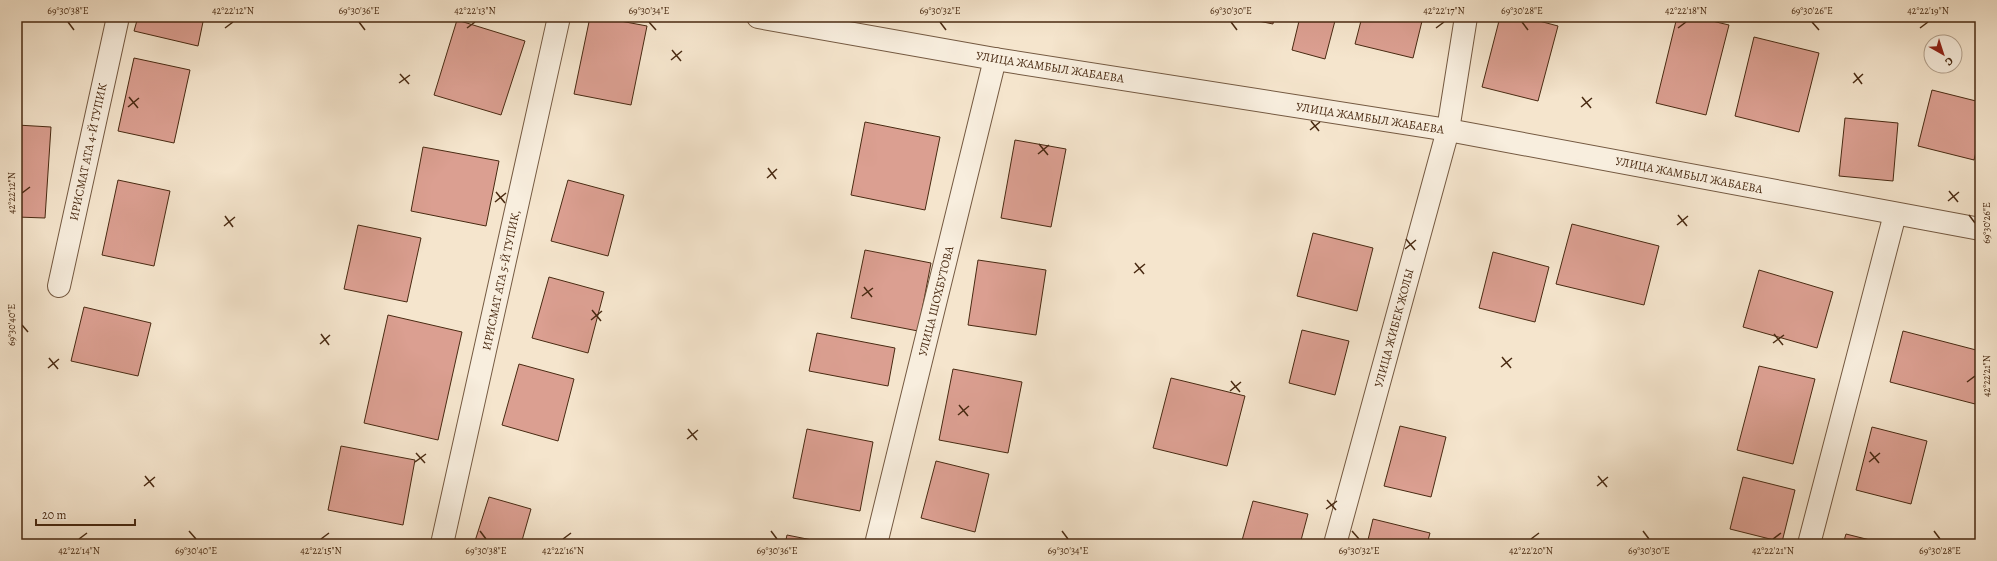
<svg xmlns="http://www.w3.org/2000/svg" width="1997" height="561" viewBox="0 0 1997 561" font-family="Alegreya,serif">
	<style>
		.building { fill: #db9f91; stroke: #492a12 }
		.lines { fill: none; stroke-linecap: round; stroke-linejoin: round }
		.minor-casing { stroke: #745941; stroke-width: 24 }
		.minor { stroke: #f8eede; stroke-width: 22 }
		.ticks { fill: none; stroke: #492a12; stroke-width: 1.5 }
		.labels { text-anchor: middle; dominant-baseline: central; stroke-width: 3.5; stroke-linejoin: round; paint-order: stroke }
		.street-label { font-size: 12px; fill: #492a12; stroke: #f8eede }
		.neatline { fill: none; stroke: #492a12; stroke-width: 1.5 }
		.ticks-label { font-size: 10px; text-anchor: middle; fill: #492a12 }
	</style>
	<rect width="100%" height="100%" fill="#f5e5cd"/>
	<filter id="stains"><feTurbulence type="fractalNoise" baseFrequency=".005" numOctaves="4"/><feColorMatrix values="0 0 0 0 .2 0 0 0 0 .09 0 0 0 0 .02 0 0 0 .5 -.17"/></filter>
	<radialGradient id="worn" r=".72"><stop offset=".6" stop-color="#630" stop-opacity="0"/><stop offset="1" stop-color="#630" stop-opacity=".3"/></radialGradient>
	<g class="building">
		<polygon points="138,17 204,17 198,46 134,31"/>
		<polygon points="590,17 599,17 647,26 631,105 574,94"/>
		<polygon points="1239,17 1274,17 1273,24"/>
		<polygon points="1300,17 1336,17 1325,59 1292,50"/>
		<polygon points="1362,17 1423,17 1413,58 1355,44"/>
		<polygon points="1500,17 1524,17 1558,26 1538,101 1482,87"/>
		<polygon points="1677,17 1695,17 1729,25 1706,115 1656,103"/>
		<polygon points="457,20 525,41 501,115 434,95"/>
		<polygon points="1754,37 1819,53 1799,132 1735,116"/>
		<polygon points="134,58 190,70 174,143 118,131"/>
		<polygon points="1932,90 1980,102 1980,136 1974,160 1918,146"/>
		<polygon points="1845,118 1898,123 1893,181 1839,176"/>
		<polygon points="865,122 940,137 925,210 851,195"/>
		<polygon points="17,125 51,127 45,218 17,217"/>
		<polygon points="1015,140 1066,149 1051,227 1001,218"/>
		<polygon points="423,147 499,161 486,226 411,211"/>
		<polygon points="118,180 170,191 154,266 102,255"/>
		<polygon points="568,180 624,195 608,256 551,241"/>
		<polygon points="1572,224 1659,246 1644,305 1556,284"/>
		<polygon points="358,225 421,238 407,302 344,289"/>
		<polygon points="1313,233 1373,248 1357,311 1297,296"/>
		<polygon points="865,250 931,263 918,331 851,318"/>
		<polygon points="1493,252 1549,267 1535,322 1479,308"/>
		<polygon points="978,260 1046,270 1036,335 968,325"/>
		<polygon points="1759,270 1833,292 1817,348 1743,327"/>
		<polygon points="549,277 604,292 588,353 532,338"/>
		<polygon points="84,307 151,323 138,376 71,361"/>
		<polygon points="388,315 462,332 438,440 364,423"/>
		<polygon points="1302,330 1349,341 1335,395 1289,383"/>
		<polygon points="1903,331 1980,351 1979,405 1890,382"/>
		<polygon points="817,333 895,348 888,386 809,371"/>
		<polygon points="519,364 574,379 558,441 502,425"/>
		<polygon points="1759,366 1815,379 1793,464 1737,450"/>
		<polygon points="953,369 1022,382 1008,453 939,440"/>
		<polygon points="1171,378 1245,396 1227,466 1153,448"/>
		<polygon points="1400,426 1446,437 1431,497 1384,486"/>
		<polygon points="1872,427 1927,441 1911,504 1856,490"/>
		<polygon points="807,429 873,442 860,511 793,498"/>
		<polygon points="341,446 415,460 403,525 328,510"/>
		<polygon points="936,461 989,474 975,532 921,518"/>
		<polygon points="1743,477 1795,490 1782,542 1730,529"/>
		<polygon points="489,497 531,509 521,544 485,544 475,541"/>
		<polygon points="1253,501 1308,514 1300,544 1241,544"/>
		<polygon points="1373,519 1430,533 1427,544 1367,544"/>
		<polygon points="1846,534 1886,544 1843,544"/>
		<polygon points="787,535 832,544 785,544"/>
	</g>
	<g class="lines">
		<g class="minor-casing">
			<g id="minor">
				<polyline points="758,17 995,59 1448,130 1980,229"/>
				<polyline points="59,286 118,17"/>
				<polyline points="442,544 559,17"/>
				<polyline points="876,544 995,59"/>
				<polyline points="1335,544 1448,130 1466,17"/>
				<polyline points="1809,544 1895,214"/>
			</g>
		</g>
		<use href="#minor" class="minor"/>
	</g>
	<path class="ticks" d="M 68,22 L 74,30M 359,22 L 365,30M 649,22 L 656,30M 940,22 L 946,30M 1231,22 L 1237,30M 1522,22 L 1528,30M 1812,22 L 1819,30M 225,28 L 233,22M 467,28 L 475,22M 1436,28 L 1444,22M 1678,28 L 1686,22M 1920,28 L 1928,22M 672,50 L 681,61M 671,60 L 682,51M 1854,73 L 1862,84M 400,74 L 409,84M 399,83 L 410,75M 1853,83 L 1863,74M 129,97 L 138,108M 1582,97 L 1591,108M 128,107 L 139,98M 1581,107 L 1592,98M 1311,121 L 1319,131M 1310,130 L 1320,122M 1039,144 L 1048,155M 1038,154 L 1049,145M 768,168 L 776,179M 767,178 L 777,169M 1949,191 L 1958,202M 496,192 L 505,203M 22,193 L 30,187M 1948,201 L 1959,192M 495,202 L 506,193M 1678,215 L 1687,226M 1969,215 L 1975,223M 225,216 L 233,227M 1677,225 L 1688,216M 224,226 L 235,217M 1406,239 L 1415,250M 1405,249 L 1416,240M 1135,263 L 1144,274M 1134,273 L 1145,264M 864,287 L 872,297M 862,296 L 873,288M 592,310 L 601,321M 591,320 L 602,311M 22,325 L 28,332M 321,334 L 329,345M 1774,334 L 1783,345M 1773,343 L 1784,335M 320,344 L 330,335M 1502,357 L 1511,368M 49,358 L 58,369M 1501,367 L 1512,358M 48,368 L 59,359M 1231,381 L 1240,392M 1967,382 L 1975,376M 1230,391 L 1241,382M 959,405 L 968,416M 958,415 L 969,406M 688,429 L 697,440M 687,439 L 698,430M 1870,452 L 1879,463M 416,453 L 425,463M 415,462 L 426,454M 1869,462 L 1880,453M 145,476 L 154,487M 1598,476 L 1607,487M 144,486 L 155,477M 1597,486 L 1608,477M 1327,500 L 1336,510M 1326,509 L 1337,501M 189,531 L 196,539M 480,531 L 486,539M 771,531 L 777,539M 1062,531 L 1068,539M 1352,531 L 1359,539M 1643,531 L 1649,539M 1934,531 L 1940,539M 79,539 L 87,533M 321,539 L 329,533M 563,539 L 571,533M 1531,539 L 1539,533M 1773,539 L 1781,533"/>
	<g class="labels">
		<g class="street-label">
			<text transform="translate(1050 67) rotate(9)">УЛИЦА ЖАМБЫЛ ЖАБАЕВА</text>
			<text transform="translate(1370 118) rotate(9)">УЛИЦА ЖАМБЫЛ ЖАБАЕВА</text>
			<text transform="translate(88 152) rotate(-78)">ИРИСМАТ АТА 4-Й ТУПИК</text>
			<text transform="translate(1689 175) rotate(11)">УЛИЦА ЖАМБЫЛ ЖАБАЕВА</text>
			<text transform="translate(501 280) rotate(-78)">ИРИСМАТ АТА 5-Й ТУПИК,</text>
			<text transform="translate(936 301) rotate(-76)">УЛИЦА ШОХБУТОВА</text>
			<text transform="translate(1394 328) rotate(-75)">УЛИЦА ЖИБЕК ЖОЛЫ</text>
		</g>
	</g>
	<rect width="1997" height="561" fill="none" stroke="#f5e5cd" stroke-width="44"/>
	<g transform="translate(1943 54) rotate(141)"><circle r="19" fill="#f8eede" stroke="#b2a08c"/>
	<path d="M0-3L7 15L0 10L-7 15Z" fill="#8f2418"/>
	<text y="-6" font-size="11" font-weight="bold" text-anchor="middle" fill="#492a12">С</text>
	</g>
	<path d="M36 519v6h99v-6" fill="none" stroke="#492a12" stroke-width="2"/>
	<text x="42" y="519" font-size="12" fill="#492a12" stroke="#f8eede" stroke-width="3" paint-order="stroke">20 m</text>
	<rect x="22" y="22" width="1953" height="517" class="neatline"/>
	<g class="ticks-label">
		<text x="68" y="14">69°30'38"E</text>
		<text x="233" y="14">42°22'12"N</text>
		<text x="359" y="14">69°30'36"E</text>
		<text x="475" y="14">42°22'13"N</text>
		<text x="649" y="14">69°30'34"E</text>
		<text x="940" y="14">69°30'32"E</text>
		<text x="1231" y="14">69°30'30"E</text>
		<text x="1444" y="14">42°22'17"N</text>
		<text x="1522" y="14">69°30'28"E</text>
		<text x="1686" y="14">42°22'18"N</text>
		<text x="1812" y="14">69°30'26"E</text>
		<text x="1928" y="14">42°22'19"N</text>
		<text transform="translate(11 193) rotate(-90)" y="4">42°22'12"N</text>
		<text transform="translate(1986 223) rotate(-90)" y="4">69°30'26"E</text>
		<text transform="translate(11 325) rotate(-90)" y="4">69°30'40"E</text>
		<text transform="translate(1986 376) rotate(-90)" y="4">42°22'21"N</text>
		<text x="79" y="554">42°22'14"N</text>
		<text x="196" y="554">69°30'40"E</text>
		<text x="321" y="554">42°22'15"N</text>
		<text x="486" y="554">69°30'38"E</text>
		<text x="563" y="554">42°22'16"N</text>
		<text x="777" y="554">69°30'36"E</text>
		<text x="1068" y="554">69°30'34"E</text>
		<text x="1359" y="554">69°30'32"E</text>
		<text x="1531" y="554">42°22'20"N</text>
		<text x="1649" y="554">69°30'30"E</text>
		<text x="1773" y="554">42°22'21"N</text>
		<text x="1940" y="554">69°30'28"E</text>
	</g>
	<rect width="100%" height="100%" filter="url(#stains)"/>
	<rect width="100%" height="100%" fill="url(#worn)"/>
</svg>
